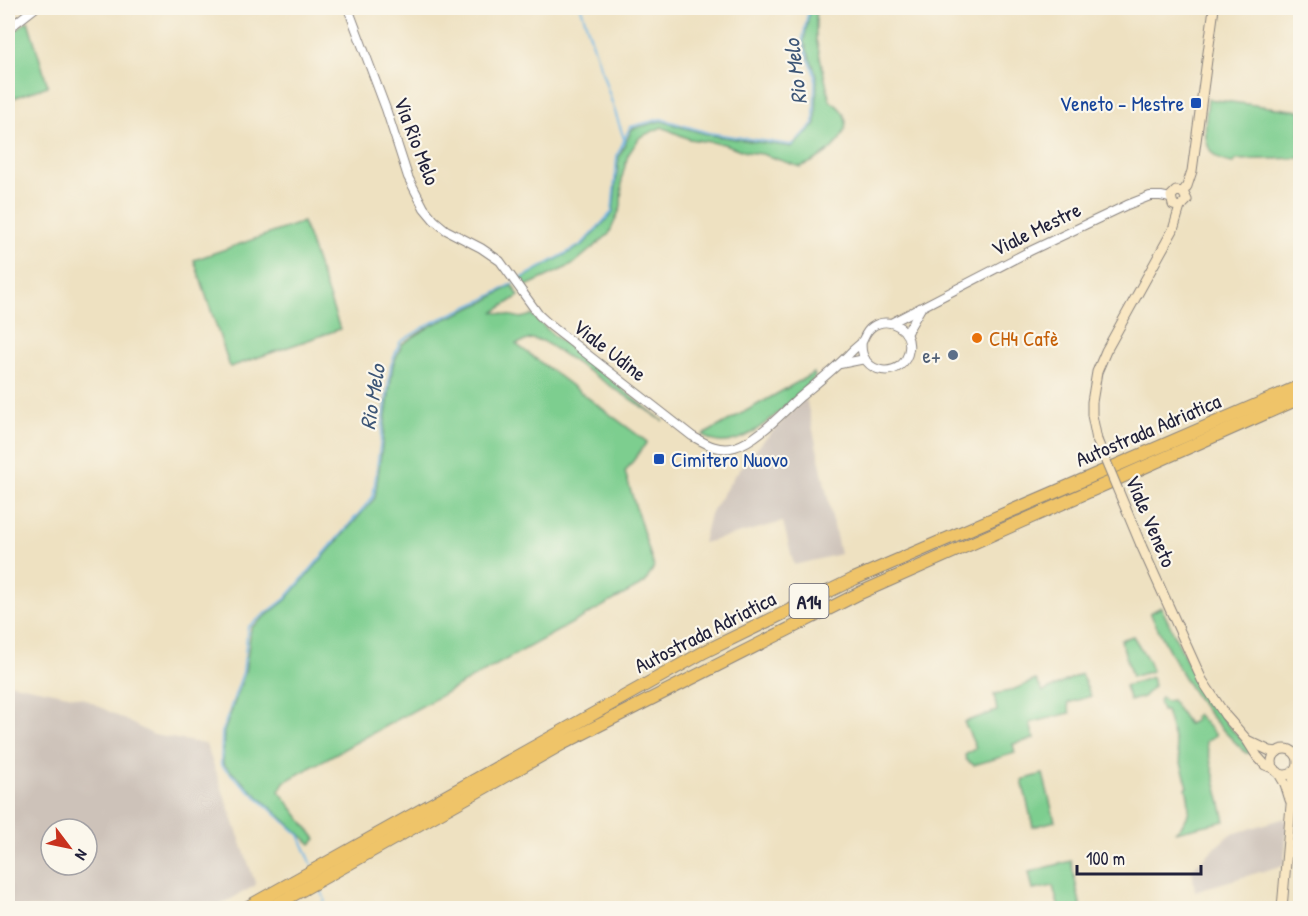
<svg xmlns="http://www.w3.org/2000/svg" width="1308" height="916" viewBox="0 0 1308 916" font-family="'Patrick Hand',sans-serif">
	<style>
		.industrial { fill: #cdc2b9; fill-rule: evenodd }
		.green { fill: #7dce8f; stroke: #507865; stroke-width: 1.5 }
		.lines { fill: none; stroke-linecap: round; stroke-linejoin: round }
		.stream { stroke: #6fb7e6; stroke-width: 2 }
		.tertiary-casing { stroke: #88827e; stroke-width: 10 }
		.secondary-casing { stroke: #88827e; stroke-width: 11 }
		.motorway-casing { stroke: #88827e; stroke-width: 14 }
		.tertiary { stroke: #fff; stroke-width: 8 }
		.secondary { stroke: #f9e7c3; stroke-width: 9 }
		.motorway { stroke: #efc469; stroke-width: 12 }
		.secondary-bridge-casing { stroke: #88827e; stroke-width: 11; stroke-linecap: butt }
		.secondary-bridge { stroke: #f9e7c3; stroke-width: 9 }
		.transit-dot { fill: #1a4fb4; stroke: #fbf7ec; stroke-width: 2 }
		.food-dot { fill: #e8710a; stroke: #fbf7ec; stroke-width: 2 }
		.service-dot { fill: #5c6f8a; stroke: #fbf7ec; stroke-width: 2 }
		.labels { text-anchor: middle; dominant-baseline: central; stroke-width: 4.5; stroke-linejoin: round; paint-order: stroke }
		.shield { fill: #fbf7ec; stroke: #636270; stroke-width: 1.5 }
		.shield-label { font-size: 20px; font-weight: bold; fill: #22223b }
		.transit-label { font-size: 21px; fill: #164399; stroke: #fbf7ec; text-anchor: end }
		.street-label { font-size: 21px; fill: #22223b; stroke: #fbf7ec }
		.food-label { font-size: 21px; fill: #c56008; stroke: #fbf7ec; text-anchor: start }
		.service-label { font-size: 21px; fill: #4e5e75; stroke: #fbf7ec; text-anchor: end }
		.water-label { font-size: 22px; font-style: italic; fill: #3d5677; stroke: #fbf7ec }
	</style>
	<rect width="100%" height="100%" fill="#fbf7ec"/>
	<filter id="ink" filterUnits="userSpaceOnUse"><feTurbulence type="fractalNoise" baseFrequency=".0167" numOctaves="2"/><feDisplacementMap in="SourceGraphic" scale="12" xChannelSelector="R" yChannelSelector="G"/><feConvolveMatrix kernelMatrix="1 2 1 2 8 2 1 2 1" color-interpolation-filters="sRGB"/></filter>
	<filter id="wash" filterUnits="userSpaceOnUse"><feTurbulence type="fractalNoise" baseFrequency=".008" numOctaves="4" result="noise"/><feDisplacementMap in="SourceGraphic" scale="24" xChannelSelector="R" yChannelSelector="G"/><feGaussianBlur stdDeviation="1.35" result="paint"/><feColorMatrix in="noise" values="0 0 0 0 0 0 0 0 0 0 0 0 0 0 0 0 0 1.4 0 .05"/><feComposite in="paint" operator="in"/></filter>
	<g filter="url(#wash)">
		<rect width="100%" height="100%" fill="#eee1c1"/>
		<g class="industrial">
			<polygon points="806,398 840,554 794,565 783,522 703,543 710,514 735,475 765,439"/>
			<path d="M 8,683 L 83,698 L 154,735 L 206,744 L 256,885 L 215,908 L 8,908 ZM 51,829 L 87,829 L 87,865 L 51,865 Z"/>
			<polygon points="1285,818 1287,827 1284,865 1195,891 1192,869 1229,835"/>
		</g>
		<g class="green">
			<path d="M 810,8 L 816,8 L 816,39 L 830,101 C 869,124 827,158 800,167 L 762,154 L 746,152 L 724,144 L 689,139 L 662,127 L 640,137 L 628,155 L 622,177 L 621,207 L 609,234 L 572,265 L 524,287 L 519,280 L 583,245 L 613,213 L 619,157 L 632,129 L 661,121 L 709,135 L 792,147 L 816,125 L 817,76 L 804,42 Z"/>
			<polygon points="28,21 48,86 8,100 8,37"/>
			<path d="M 1208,99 L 1300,111 L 1300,158 L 1236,160 L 1233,163 C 1198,159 1205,125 1208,99 Z"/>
			<polygon points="303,222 340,329 230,367 194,260"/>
			<polygon points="512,285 519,296 494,312 521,318 532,315 551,333 663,421 543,341 531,339 516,344 647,442 625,472 654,567 645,583 284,782 279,791 316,839 311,844 223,764 224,732 245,673 251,628 286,600 375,498 393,365 402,344 432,325 484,302"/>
			<path d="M 814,373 L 815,377 L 811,382 C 789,402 736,463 703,435 Z"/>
			<path d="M 1161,607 L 1200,688 L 1227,724 L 1253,753 L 1246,753 C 1234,741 1221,729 1210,715 C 1185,685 1168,648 1150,613 Z"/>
			<polygon points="1133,636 1148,660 1152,671 1132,677 1121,640"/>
			<polygon points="1081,674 1091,696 1068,703 1070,713 1030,723 1034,739 1013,744 1015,753 974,765 966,760 965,755 976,748 964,722 997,711 994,694 1010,691 1036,680 1043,692"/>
			<polygon points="1152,677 1154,686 1143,697 1130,701 1125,686"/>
			<path d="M 1161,697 L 1166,701 L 1172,700 L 1188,724 L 1196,720 L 1194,717 L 1197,714 L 1216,735 L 1206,742 L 1225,821 L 1175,832 C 1191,819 1191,806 1186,788 L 1188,787 L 1166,711 L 1162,711 L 1159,701 Z"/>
			<polygon points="1043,774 1055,821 1033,827 1022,780"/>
			<polygon points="1071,861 1081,908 1059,908 1053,886 1033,890 1029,872"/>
		</g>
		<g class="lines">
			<g class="stream">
				<polyline points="581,8 625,142"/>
				<polyline points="312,865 299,835 221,765 222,732 243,672 248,627 285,599 373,497 391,365 400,342 431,323 483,300 582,244 612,212 617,156 630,127 661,119 709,133 792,145 814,124 815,76 802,42 809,8"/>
				<polyline points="319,885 325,900 322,908"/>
			</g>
		</g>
	</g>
	<g filter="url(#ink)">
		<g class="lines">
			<g class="tertiary-casing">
				<g id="tertiary">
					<path d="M 348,8 L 386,109 L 408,177 L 424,208 L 434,220 L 446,230 L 481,248 L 500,261 L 539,315 L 551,326 L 692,436 C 706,444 719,452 735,447 C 757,441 783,412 800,397 C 818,382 836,368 852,351 C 855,348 859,345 862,342 C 865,336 866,331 872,327 C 889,315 912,329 909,349 C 905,381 857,376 862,341"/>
					<polyline points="8,29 35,8"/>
					<polyline points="891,323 1030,251 1127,205 1150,196 1161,196 1170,198"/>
					<polyline points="906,334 921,308"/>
					<polyline points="840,364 865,359"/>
				</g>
			</g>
			<g class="secondary-casing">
				<g id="secondary">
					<polyline points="1183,192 1187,186 1192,171 1214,8"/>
					<polyline points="1180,207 1173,205 1171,196 1176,191 1183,192"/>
					<polyline points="1097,440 1092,415 1092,402 1097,372 1106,351 1173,230 1180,207 1187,200 1183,192"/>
					<polyline points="1141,545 1202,680 1225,715 1247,740 1257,756 1265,765 1275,769"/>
					<polyline points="1249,741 1270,751 1277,752"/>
					<circle cx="1285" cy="762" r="13"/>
					<polyline points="1278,772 1285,784 1290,800"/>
					<polyline points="1282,908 1294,771"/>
				</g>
			</g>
			<g class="motorway-casing">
				<g id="motorway">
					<polyline points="246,908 704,652 854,579 1300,386"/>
					<polyline points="270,908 562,744 860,593 1300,398"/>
				</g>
			</g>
			<use href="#tertiary" class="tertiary"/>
			<use href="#secondary" class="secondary"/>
			<use href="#motorway" class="motorway"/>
			<g class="secondary-bridge-casing">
				<polyline id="secondary-bridge" points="1097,440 1141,545"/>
			</g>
			<use href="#secondary-bridge" class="secondary-bridge"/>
		</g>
	</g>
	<g class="transit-dot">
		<rect x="1190" y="97" width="12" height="12" rx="3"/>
		<rect x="653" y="453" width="12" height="12" rx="3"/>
	</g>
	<circle class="food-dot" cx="977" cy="338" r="6"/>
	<circle class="service-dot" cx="953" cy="355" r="6"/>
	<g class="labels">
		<rect class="shield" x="789.5" y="584" width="39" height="34" rx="4.5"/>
		<g class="shield-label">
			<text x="809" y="601">A14</text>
		</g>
		<g class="transit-label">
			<text x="1184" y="103">Veneto - Mestre</text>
			<text x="671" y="459" text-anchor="start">Cimitero Nuovo</text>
		</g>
		<g class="street-label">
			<text transform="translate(417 141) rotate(69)">Via Rio Melo</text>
			<text transform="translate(1036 229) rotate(-26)">Viale Mestre</text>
			<text transform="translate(610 350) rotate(38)">Viale Udine</text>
			<text transform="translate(1148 430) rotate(-23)">Autostrada Adriatica</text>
			<text transform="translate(1151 521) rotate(67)">Viale Veneto</text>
			<text transform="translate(705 632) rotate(-27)">Autostrada Adriatica</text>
		</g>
		<g class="food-label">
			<text x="989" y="338">CH4 Cafè</text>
		</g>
		<g class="service-label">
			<text x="941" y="355">e+</text>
		</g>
		<g class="water-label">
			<text transform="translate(795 72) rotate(-97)">Rio Melo</text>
			<text transform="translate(372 397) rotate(-81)">Rio Melo</text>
		</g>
	</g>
	<rect width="1308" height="916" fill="none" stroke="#fbf7ec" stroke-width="30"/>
	<g transform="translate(69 847) rotate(122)"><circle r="28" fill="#fbf7ec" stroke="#a4a2a5" stroke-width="1.5"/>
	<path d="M0-4.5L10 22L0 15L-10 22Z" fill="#c8321e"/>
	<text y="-9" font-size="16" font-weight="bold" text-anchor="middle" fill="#22223b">N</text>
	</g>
	<path d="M1077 865v9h124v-9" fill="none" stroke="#22223b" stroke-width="3"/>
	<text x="1086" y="865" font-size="18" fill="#22223b" stroke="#fbf7ec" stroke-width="4.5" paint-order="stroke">100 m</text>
</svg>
